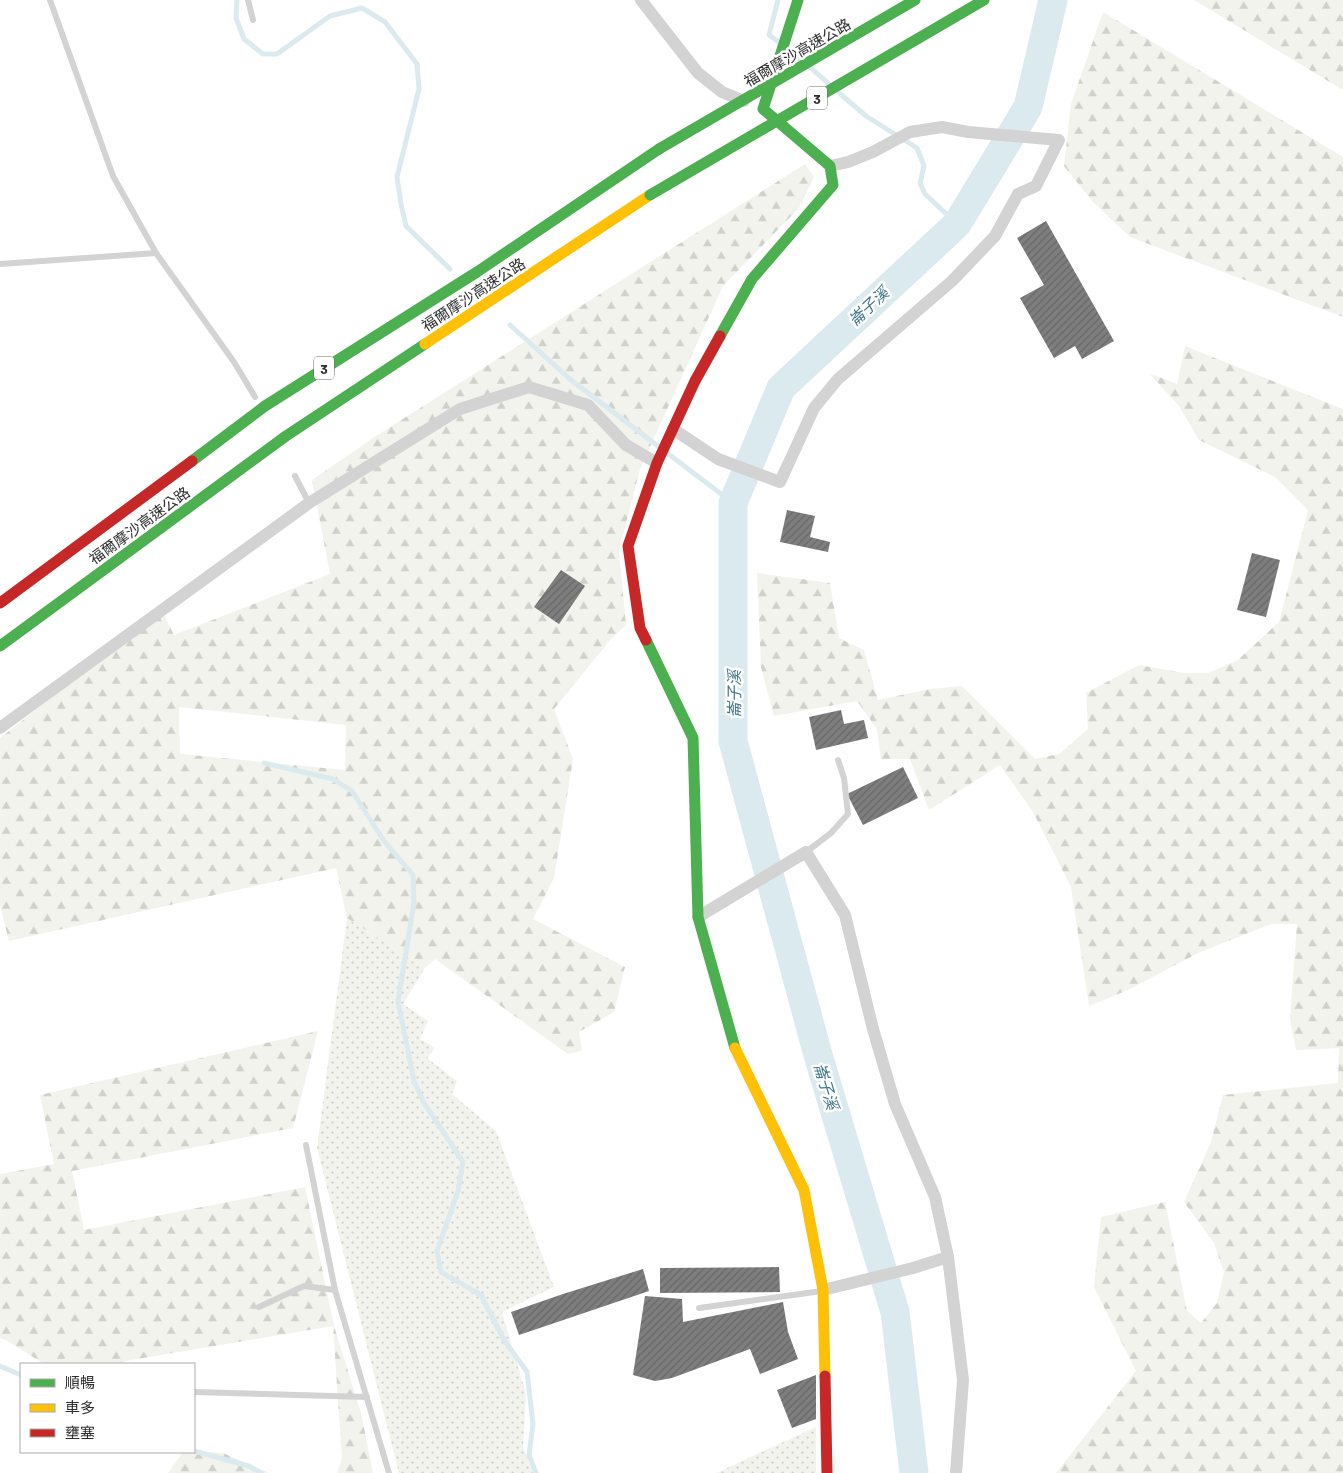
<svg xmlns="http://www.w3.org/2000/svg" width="1343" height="1473" viewBox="0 0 1343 1473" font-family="Barlow,'Noto Sans TC',sans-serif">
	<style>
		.grass { fill: url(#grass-dots) }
		.forest { fill: url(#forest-firs); fill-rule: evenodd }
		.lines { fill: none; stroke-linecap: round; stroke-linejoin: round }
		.stream { stroke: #daeaef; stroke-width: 5 }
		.river { stroke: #daeaef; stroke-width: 29 }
		.building { fill: url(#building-hatch) }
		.lane { stroke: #d3d3d3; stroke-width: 6 }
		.street { stroke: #d3d3d3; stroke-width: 12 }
		.fast { stroke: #4caf50; stroke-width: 11 }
		.slow { stroke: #ffc107; stroke-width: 11 }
		.jam { stroke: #c62828; stroke-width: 11 }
		.fast-bridge { stroke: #4caf50; stroke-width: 11 }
		.labels { text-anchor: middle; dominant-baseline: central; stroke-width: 5; stroke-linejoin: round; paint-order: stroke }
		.shield { fill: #fff; stroke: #6d6d6d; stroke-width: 1 }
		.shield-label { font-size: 14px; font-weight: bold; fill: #2e2e2e }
		.street-label { font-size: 15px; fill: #2e2e2e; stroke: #fff }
		.water-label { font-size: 16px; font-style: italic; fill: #437789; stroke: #fff }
	</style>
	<defs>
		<pattern id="grass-dots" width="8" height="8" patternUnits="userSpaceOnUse" patternTransform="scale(1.25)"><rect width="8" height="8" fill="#f1f3ec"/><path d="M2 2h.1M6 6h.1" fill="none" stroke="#cfd1cb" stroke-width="1.8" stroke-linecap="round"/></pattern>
		<pattern id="forest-firs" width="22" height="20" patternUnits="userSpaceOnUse" patternTransform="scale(1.25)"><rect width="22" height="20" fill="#f1f3ec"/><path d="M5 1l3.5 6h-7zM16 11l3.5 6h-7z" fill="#cfd1cb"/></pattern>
		<pattern id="building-hatch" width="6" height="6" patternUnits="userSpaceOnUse" patternTransform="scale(1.25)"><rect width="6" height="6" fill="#7e7e7e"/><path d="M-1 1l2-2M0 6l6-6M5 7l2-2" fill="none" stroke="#686868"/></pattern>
	</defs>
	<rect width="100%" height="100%" fill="#fff"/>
	<g class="grass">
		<polygon points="347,918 425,968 403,1004 428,1021 420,1039 435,1048 427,1058 457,1081 452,1094 496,1131 554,1287 502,1312 526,1394 523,1447 533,1473 399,1473 317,1148"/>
		<polygon points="816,1427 816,1473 716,1473"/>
	</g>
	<g class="forest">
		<polygon points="1194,0 1343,0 1343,90"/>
		<polygon points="1103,12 1343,157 1343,317 1130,237 1093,202 1064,166 1071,104"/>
		<path d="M 805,164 L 814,177 L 799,208 L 723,286 L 640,469 L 619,551 L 626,625 L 611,639 L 554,709 L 573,759 L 554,878 L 533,919 L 625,967 L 614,1012 L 579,1032 L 582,1051 L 568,1054 L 435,959 L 425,968 L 347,918 L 336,868 L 9,941 L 0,906 L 0,738 L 162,611 L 174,635 L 330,574 L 312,480 L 376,436 ZM 179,707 L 346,725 L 345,770 L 180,754 Z"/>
		<polygon points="1185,346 1343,409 1343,1473 1056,1473 1136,1371 1094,1287 1101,1217 1165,1202 1187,1311 1201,1323 1217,1303 1224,1272 1214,1243 1184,1202 1211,1142 1223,1095 1338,1083 1339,1048 1296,1050 1290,1019 1297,924 1271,924 1198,953 1128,990 1089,1006 1071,887 1033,812 1000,765 929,810 910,759 881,759 877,729 857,701 774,716 761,667 757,573 830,583 839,638 864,650 878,700 930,689 962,686 1035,759 1059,754 1088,729 1086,693 1139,665 1184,673 1208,673 1238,660 1279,622 1308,510 1275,477 1199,440 1179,406 1149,373 1177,384"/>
		<polygon points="318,1031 293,1128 72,1171 84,1230 305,1187 334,1326 361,1413 373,1473 337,1473 342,1459 333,1326 125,1361 124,1364 44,1364 6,1340 0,1338 0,1174 54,1164 40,1095"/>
		<polygon points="194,1451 223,1453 269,1473 168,1473 183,1452"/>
	</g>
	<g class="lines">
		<g class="stream">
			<polyline points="237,0 236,18 244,39 263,54 277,54 330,16 362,8 385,22 417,64 419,89 397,177 401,204 406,226 450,269"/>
			<polyline points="778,0 769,35 780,43"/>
			<polyline points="787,48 801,60"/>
			<polyline points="810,67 830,85"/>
			<polyline points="838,92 866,116 917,148 924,166 920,183 925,194 957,224"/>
			<polyline points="510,325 571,380 733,503"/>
			<polyline points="264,763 333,779 352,791 384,841 413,875 414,903 398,1001 414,1081 424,1103 463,1162 458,1191 437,1251 441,1272 481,1295 504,1340 527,1372 533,1424 529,1455 536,1473"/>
			<polyline points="0,1366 21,1375"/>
			<polyline points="194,1451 249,1466 261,1473"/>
		</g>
		<polyline class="river" points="914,1473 895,1312 818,1055 733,741 733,503 781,388 957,224 1028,107 1053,0"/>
	</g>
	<g class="building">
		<polygon points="1046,221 1114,341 1082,359 1075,346 1054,358 1020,298 1044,285 1017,238"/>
		<polygon points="787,510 815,516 810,537 830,542 828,552 780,542"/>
		<polygon points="1252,553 1280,560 1266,617 1237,610"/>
		<polygon points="561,570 585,586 559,624 534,607"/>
		<polygon points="841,710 844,724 864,720 868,738 816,750 809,717"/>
		<polygon points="903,767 918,798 863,825 847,794"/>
		<polygon points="779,1267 780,1292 660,1293 660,1268"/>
		<polygon points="643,1269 649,1291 519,1335 511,1312 563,1294"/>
		<polygon points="645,1296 682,1299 683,1322 783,1302 788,1332 798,1359 760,1374 750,1349 672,1378 655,1381 633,1375"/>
		<polygon points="816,1375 816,1419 792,1428 777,1390"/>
	</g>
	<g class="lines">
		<g class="lane">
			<polyline points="50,0 113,176 156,253 234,362 255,397"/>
			<polyline points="248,0 253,20"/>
			<polyline points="0,264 156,253"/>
			<polyline points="295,476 309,503"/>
			<polyline points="806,852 831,833 848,814 844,778 838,760"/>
			<polyline points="306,1145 335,1290 389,1473"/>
			<polyline points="259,1307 304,1286 335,1290"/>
			<polyline points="699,1308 822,1291"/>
			<polyline points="194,1392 367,1397"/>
		</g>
		<g class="street">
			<polyline points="641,0 698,73 722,92 744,101"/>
			<polyline points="673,429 718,459 780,482 814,408 838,379 952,281 995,236 1018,194 1036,186 1059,140 968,132 942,127 910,132 873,152 848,162 830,166"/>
			<polyline points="0,728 309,503 460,409 529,387 588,405 626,445 657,463"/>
			<polyline points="698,917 806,852 845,915 873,1029 895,1104 935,1197 948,1257"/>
			<polyline points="823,1290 913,1268 948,1257 963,1380 956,1473"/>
		</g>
		<g class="fast">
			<polyline points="720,336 752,279 833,185 830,166 763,109 798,0"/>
			<polyline points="192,461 265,406 477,272 659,149"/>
			<polyline points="646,640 693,738 698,917 735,1048"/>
			<polyline points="0,646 286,436 425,344"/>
		</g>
		<g class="slow">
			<polyline points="425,344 650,195"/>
			<polyline points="735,1048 804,1190 823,1290 825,1376"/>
		</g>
		<g class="jam">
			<polyline points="0,603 192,461"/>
			<polyline points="646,640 640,628 628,546 657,463 695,381 720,336"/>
			<polyline points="825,1376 827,1473"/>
		</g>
		<g class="fast-bridge">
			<polyline points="659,149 915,0"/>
			<polyline points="650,195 984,0"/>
		</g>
	</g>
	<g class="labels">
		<g class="shield">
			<rect x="807" y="86.5" width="20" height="23" rx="4"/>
			<rect x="314" y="356.5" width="20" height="23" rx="4"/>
		</g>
		<g class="shield-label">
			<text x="817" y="98">3</text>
			<text x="324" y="368">3</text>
		</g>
		<g class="street-label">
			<text transform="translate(797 52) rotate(-30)">福爾摩沙高速公路</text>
			<text transform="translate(473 294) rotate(-33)">福爾摩沙高速公路</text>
			<text transform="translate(139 525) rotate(-36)">福爾摩沙高速公路</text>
		</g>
		<g class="water-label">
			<text transform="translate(868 306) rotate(-43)">崙子溪</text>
			<text transform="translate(733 694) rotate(-90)">崙子溪</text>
			<text transform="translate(827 1086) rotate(73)">崙子溪</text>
		</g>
	</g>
	<rect x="20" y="1363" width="175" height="90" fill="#ffffff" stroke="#ababab"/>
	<rect x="30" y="1379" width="25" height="8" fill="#4caf50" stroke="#ababab"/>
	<text x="65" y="1388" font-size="15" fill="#2e2e2e">順暢</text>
	<rect x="30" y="1404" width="25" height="8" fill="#ffc107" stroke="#ababab"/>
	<text x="65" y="1413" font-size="15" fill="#2e2e2e">車多</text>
	<rect x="30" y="1429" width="25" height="8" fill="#c62828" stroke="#ababab"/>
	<text x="65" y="1438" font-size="15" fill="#2e2e2e">壅塞</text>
</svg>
